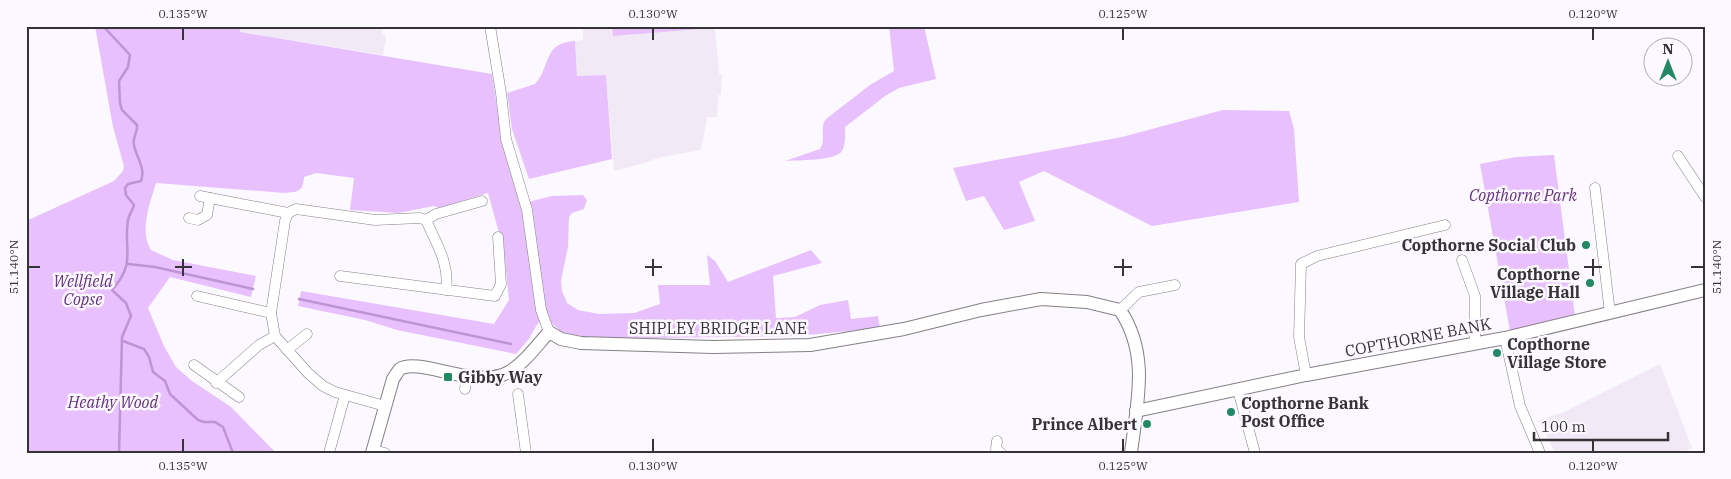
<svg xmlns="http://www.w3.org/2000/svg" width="1731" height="479" viewBox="0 0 1731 479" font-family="'IBM Plex Serif',serif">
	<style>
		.built { fill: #f2e9f6 }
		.green { fill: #e8c0fd }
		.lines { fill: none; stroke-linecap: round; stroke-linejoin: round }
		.stream { stroke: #bf93d5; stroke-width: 2.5 }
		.minor-casing { stroke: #848086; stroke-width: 11 }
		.tertiary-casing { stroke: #848086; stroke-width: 14 }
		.minor { stroke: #fff; stroke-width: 10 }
		.tertiary { stroke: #fff; stroke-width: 12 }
		.ticks { fill: none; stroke: #353336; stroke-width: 2 }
		.poi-dot { fill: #238964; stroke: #fcf8ff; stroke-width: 2 }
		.labels { text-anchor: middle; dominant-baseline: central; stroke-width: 5; stroke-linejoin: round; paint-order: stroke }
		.park-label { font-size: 16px; font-style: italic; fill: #66307f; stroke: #fcf8ff }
		.poi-label { font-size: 16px; font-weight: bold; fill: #353336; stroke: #fcf8ff; text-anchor: end }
		.street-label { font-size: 16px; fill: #353336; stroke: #fcf8ff }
		.neatline { fill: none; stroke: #353336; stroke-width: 2 }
		.ticks-label { font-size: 12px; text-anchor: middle; fill: #353336 }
	</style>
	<rect width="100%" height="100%" fill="#fcf8ff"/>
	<g class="built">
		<polygon points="241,26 383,26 382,35 386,36 383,55 240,32"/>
		<polygon points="583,26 715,28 719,74 722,74 721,95 718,95 717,117 707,117 701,150 657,158 648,162 614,171 606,75 577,76 575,41 583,40"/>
		<polygon points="1660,364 1692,448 1681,453 1555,453 1539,420 1564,412"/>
	</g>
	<g class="green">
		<path d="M 95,26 L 241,26 L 240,32 L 492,74 L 501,133 L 520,204 L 552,196 L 583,195 L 587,200 L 584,209 L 572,213 L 569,217 L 568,247 L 561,280 L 562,291 L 567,303 L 578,310 L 599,314 L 634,313 L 660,304 L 658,285 L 710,285 L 707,255 L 715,261 L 728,282 L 811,250 L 822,263 L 773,276 L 776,318 L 795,317 L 820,305 L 848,300 L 851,319 L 878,316 L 880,328 L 797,336 L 579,339 L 565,334 L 548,321 L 538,323 L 528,340 L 516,354 L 397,330 L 365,320 L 298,306 L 301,291 L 494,324 L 509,300 L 504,251 L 488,193 L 439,208 L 434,206 L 398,213 L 350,210 L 354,178 L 316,173 L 304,177 C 303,191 299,192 285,193 L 156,183 C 150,203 139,231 151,250 L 173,260 L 256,276 L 251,297 L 170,277 L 148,308 L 164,346 L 176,367 L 192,381 L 231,407 L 276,453 L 26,453 L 26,221 L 114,181 L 123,171 L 124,166 L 113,127 Z"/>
		<polygon points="612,26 711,26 711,28 613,36"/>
		<path d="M 889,26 L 924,26 L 936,79 L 899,88 L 885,96 L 845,127 C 845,134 846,144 842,151 C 836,161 797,160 785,161 L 820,149 C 827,139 819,128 826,119 L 870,85 L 894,71 Z"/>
		<path d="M 575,41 L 577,76 L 606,75 L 612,159 L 529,179 L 512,129 L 507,93 L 535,84 C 552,65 542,43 575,41 Z"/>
		<polygon points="1223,110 1289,111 1294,129 1299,202 1152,226 1044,171 1019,182 1035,221 1004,230 984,196 966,201 953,168 1122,137"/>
		<polygon points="1554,155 1575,316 1510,331 1480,164 1516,157"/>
	</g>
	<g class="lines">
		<g class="stream">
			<path d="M 103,26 L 130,55 L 128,67 L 119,81 L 120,103 L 122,110 L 137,125 C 138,132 132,138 134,145 C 136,157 146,168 141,181 L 128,184 L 125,188 L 126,195 L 134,205 C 133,210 129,214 128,220 C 123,250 137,262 112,290 L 126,303 L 131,316 L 122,337 L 119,453"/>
			<polyline points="128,264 155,267 253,289"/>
			<polyline points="299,299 511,344"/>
			<polyline points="123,341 144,349 149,357 153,372 165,381 170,394 198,420 204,422 215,422 223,427 233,453"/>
		</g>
		<g class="minor-casing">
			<g id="minor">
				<polyline points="490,26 501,93 506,139 527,210 541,310 549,332"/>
				<polyline points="1678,156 1705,197"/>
				<polyline points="1595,188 1610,313"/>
				<polyline points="200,196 210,198"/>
				<polyline points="288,213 285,221 271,313 275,336 308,373 323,386 335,392 385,406"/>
				<polyline points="288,213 296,209 375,220 420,218 426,220 436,214 482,201"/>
				<polyline points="189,218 198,220 207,215 210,198 288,213"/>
				<path d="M 426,220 C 436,243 450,264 446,290"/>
				<polyline points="1462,260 1475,296 1475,343"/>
				<polyline points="340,276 495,296 501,284 498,237"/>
				<polyline points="197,296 271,313"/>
				<polyline points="1120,310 1139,292 1175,285"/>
				<polyline points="1505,338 1520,406 1540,453"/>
				<polyline points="287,350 307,334"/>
				<polyline points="194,365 239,397"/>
				<polyline points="1306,375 1299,337 1301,264 1317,256 1445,225"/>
				<polyline points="216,383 259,345 275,336"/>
				<polyline points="465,389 467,377"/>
				<polyline points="1238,390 1255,453"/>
				<polyline points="518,394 526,453"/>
				<polyline points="997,441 996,449 1001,453"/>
				<polyline points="373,450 385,453"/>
				<polyline points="329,453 345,395"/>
			</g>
		</g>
		<g class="tertiary-casing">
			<g id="tertiary">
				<polyline points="1136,411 1306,375 1505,338 1705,290"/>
				<path d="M 372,453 L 393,379 C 395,376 398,371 400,369 C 418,357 476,389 507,373 C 523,365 537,345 549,332 L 561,339 L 581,343 L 713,347 L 810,345 L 904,329 L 981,310 L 1041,299 L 1087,302 L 1120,310 C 1150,355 1137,402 1131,453"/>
			</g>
		</g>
		<use href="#minor" class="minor"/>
		<use href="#tertiary" class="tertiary"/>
	</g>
	<path class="ticks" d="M 183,28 L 183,40M 653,28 L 653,40M 1123,28 L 1123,40M 1593,28 L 1593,40M 183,259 L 183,276M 653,259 L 653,276M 1123,259 L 1123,276M 1593,259 L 1593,276M 28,267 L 40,267M 175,267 L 192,267M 645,267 L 662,267M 1114,267 L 1132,267M 1584,267 L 1602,267M 1691,267 L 1704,267M 183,439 L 183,452M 653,439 L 653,452M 1123,439 L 1123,452M 1593,439 L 1593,452"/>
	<g class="poi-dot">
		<circle cx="1586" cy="245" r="5"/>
		<circle cx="1590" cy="283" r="5"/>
		<circle cx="1497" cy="353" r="5"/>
		<rect x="443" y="372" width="10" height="10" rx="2.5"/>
		<circle cx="1231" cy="412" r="5"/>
		<circle cx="1147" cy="424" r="5"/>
	</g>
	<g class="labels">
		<g class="park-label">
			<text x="1523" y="195">Copthorne Park</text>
			<text x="83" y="281">Wellfield<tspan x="83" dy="18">Copse</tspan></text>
			<text x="113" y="402">Heathy Wood</text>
		</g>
		<g class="poi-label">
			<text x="1576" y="245">Copthorne Social Club</text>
			<text x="1580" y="274">Copthorne<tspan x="1580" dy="18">Village Hall</tspan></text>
			<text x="1507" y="344" text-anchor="start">Copthorne<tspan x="1507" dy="18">Village Store</tspan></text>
			<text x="458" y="377" text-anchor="start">Gibby Way</text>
			<text x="1241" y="403" text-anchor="start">Copthorne Bank<tspan x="1241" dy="18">Post Office</tspan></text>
			<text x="1137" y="424">Prince Albert</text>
		</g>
		<g class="street-label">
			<text x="718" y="328">SHIPLEY BRIDGE LANE</text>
			<text transform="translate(1418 337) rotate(-11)">COPTHORNE BANK</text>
		</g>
	</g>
	<rect width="1731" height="479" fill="none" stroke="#fcf8ff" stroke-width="55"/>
	<g transform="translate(1668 62)"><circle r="24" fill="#fcf8ff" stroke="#aca9af"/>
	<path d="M0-4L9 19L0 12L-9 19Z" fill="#238964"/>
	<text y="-8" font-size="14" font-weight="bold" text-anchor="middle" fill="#353336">N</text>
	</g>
	<path d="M1534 432v8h134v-8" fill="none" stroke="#353336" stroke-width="2.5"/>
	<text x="1541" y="432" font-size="15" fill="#353336" stroke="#fcf8ff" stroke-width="4" paint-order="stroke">100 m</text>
	<rect x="28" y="28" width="1676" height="424" class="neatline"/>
	<g class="ticks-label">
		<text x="183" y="18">0.135°W</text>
		<text x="653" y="18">0.130°W</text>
		<text x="1123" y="18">0.125°W</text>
		<text x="1593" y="18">0.120°W</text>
		<text transform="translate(14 267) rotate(-90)" y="4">51.140°N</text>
		<text transform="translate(1717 267) rotate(-90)" y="4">51.140°N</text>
		<text x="183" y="470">0.135°W</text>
		<text x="653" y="470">0.130°W</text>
		<text x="1123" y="470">0.125°W</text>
		<text x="1593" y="470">0.120°W</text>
	</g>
</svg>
